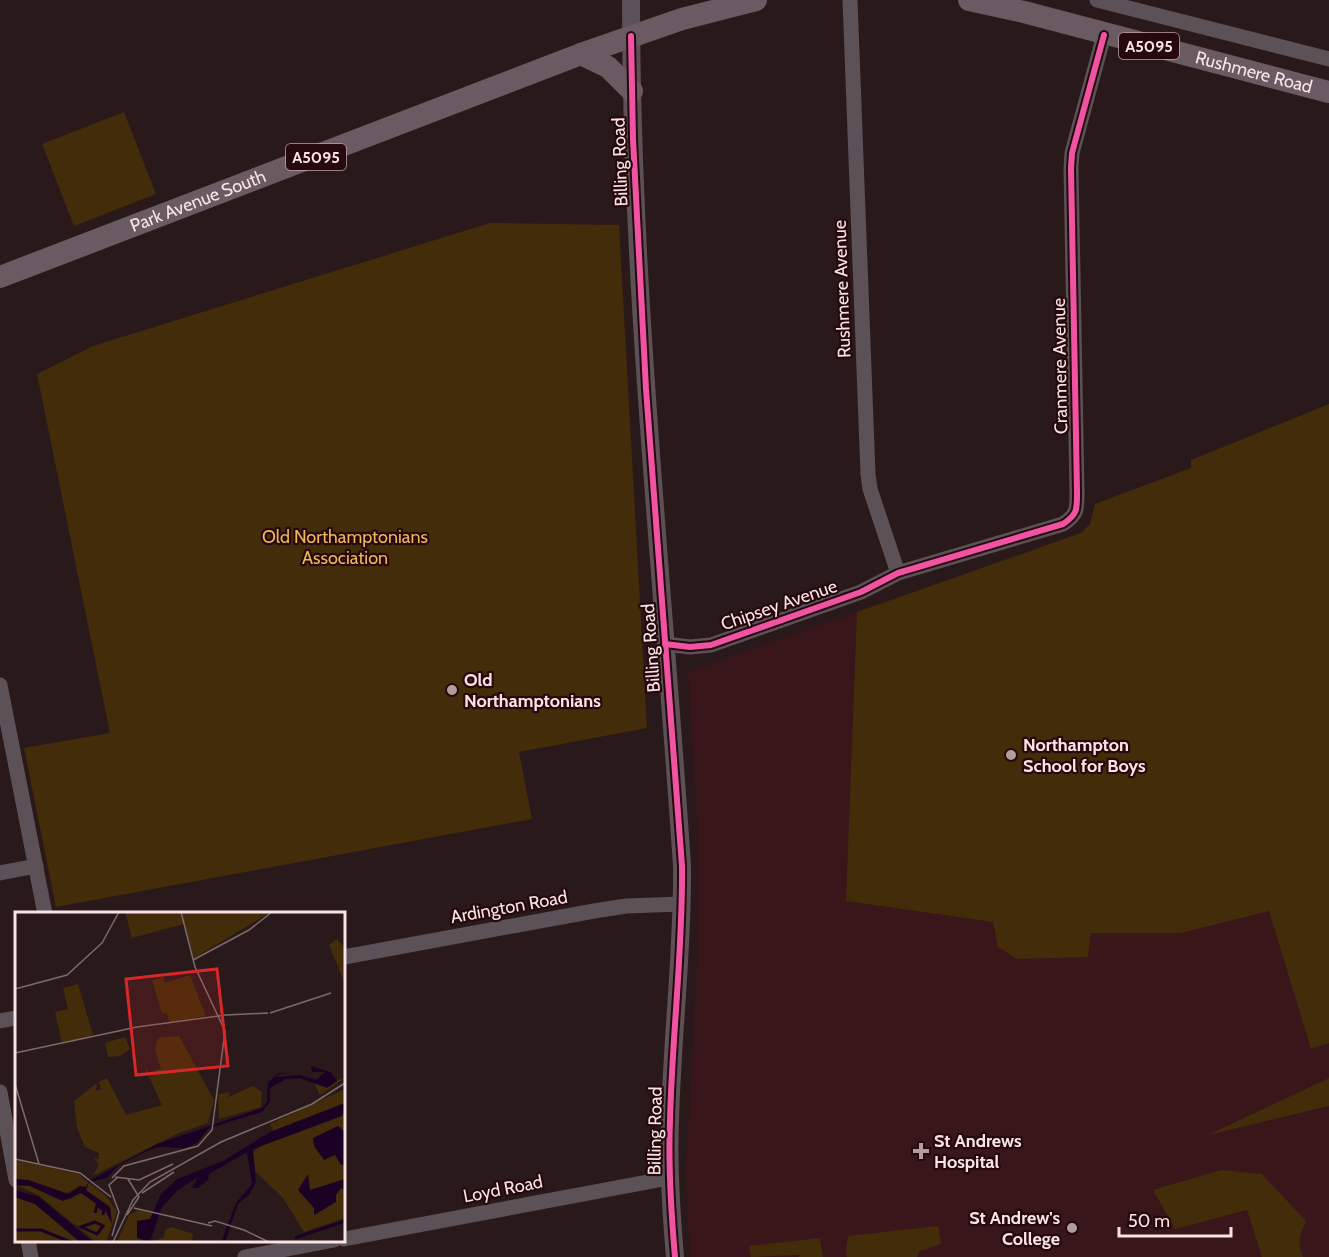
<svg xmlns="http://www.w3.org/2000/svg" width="1329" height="1257" viewBox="0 0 1329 1257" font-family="Cabin,sans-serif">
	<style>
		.built { fill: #381619 }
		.green { fill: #422c09 }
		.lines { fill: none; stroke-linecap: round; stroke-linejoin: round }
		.minor { stroke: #5c5156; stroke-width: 15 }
		.tertiary { stroke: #5c5156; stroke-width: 18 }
		.primary { stroke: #6a5a61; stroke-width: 22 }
		.cycleway-casing { stroke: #26090d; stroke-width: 10 }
		.cycleway { stroke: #f153a3; stroke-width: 6 }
		.poi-dot { fill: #b19c9e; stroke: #26090d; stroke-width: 2 }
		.labels { text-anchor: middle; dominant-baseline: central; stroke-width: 4.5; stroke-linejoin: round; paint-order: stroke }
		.shield { fill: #26090d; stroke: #baa2a4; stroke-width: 1.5 }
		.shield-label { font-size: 16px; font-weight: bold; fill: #f9e3e4 }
		.street-label { font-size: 18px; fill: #f9e3e4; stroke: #26090d }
		.park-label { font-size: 18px; fill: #f1b758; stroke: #26090d }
		.poi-label { font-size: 18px; font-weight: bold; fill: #f9e3e4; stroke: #26090d; text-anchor: start }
		.inset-river { fill: none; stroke: #1b0225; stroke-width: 3 }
		.inset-road { fill: none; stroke: #7d6a6b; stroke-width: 1.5 }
		.view { fill: #d62828; fill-opacity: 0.15; stroke: #d62828; stroke-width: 3 }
		.inset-edge { fill: none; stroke: #f9e3e4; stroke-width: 3 }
	</style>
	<rect width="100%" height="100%" fill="#2a191b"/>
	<polygon class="built" points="1329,406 1329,1078 1211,1134 1329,1106 1329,1257 690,1257 686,1171 697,964 698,837 688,672 1081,533 1090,524 1095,504 1191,468"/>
	<g class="green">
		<polygon points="124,112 156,194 74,226 42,144"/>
		<polygon points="490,223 619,225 647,728 519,752 532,819 56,907 24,748 110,733 37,374 93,346"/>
		<polygon points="1329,404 1329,1043 1311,1049 1269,911 1181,933 1091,933 1088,957 1017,959 998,947 993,922 846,901 857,612 1081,533 1090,524 1095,504 1191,468 1191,460"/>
		<polygon points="1329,1078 1329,1106 1208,1135"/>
		<path d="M 1221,1170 L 1262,1174 L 1306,1221 C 1300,1233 1297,1244 1303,1257 L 1262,1257 L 1247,1210 L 1175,1229 L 1153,1190 Z"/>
		<polygon points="938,1226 941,1244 920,1251 917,1257 847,1257 846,1250 848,1236"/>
		<polygon points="820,1238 823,1257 799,1257 799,1255 751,1257 749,1246"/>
	</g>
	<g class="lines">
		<g class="minor">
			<polyline points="850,0 868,474 870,489 898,573"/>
			<polyline points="1097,0 1329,59"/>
			<path d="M 665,644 L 690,647 L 711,645 L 861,592 L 898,573 L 1063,524 C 1078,514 1077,509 1077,491 L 1071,168 L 1072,153 L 1104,35"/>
			<polyline points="0,685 45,914"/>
			<polyline points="0,873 36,866"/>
			<polyline points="344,957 594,911 626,906 682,904"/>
			<polyline points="0,1021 16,1018"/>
			<polyline points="0,1092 16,1180"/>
			<polyline points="344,1239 669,1178"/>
			<polyline points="28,1240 31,1257"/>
			<polyline points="245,1257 334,1240"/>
		</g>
		<path class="tertiary" d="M 631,0 C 631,289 663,577 682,866 C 683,951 672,1035 670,1121 C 668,1166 671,1211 675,1257"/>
		<g class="primary">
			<path id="s1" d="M 969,0 L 1024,12 L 1329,92"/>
			<polyline points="581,54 608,67 632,91"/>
			<path id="s2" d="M 0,277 L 581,54 L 682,19 L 756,0"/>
		</g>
		<g class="cycleway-casing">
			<g id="cycleway">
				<path d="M 631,36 L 633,139 L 646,389 L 682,866 C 683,951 672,1035 670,1121 C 668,1166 671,1211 675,1257"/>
				<path d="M 665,644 L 690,647 L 711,645 L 861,592 L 898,573 L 1063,524 C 1078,514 1077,509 1077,491 L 1071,168 L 1072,153 L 1104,35"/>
			</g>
		</g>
		<use href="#cycleway" class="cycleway"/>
	</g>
	<g class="poi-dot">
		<circle cx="452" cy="690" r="6"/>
		<circle cx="1011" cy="755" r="6"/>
		<path d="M918 1142h6v6h6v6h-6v6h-6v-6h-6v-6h6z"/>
		<circle cx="1072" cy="1228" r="6"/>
	</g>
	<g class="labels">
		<g class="shield">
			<rect x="1119" y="33" width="60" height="26" rx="4.5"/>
			<rect x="286" y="144" width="60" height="26" rx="4.5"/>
		</g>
		<g class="shield-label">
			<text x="1149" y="46">A5095</text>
			<text x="316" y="157">A5095</text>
		</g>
		<g class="street-label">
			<text stroke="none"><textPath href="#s1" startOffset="294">Rushmere Road</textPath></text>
			<text transform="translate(620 162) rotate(-92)">Billing Road</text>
			<text stroke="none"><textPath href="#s2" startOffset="212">Park Avenue South</textPath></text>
			<text transform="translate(842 289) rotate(-92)">Rushmere Avenue</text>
			<text transform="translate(1060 366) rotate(-91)">Cranmere Avenue</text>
			<text transform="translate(779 605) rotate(-19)">Chipsey Avenue</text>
			<text transform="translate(651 648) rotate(-94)">Billing Road</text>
			<text transform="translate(509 907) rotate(-10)">Ardington Road</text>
			<text transform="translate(655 1131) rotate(-89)">Billing Road</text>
			<text transform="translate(503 1189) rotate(-11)">Loyd Road</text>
		</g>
		<g class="park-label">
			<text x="345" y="537">Old Northamptonians<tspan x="345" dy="21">Association</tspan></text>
		</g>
		<g class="poi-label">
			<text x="464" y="680">Old<tspan x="464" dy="21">Northamptonians</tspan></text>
			<text x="1023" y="745">Northampton<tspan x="1023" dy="21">School for Boys</tspan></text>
			<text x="934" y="1141">St Andrews<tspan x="934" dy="21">Hospital</tspan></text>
			<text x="1060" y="1218" text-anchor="end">St Andrew's<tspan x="1060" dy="21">College</tspan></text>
		</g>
	</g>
	<g transform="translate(15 912)">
		<rect width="330" height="330" fill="#2a191b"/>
		<path d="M 110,0 L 256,0 L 179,46 L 169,12 L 117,26 ZM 321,27 L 330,35 L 330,72 L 314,33 ZM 175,63 L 191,104 L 154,110 L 152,101 L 147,102 L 137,68 L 148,65 L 150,71 ZM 63,72 L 78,123 L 47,131 L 40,100 L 53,97 L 48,76 ZM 164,124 L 199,188 L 193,211 L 164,221 L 77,264 L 84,253 L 79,246 L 84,247 L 84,241 L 70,235 L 62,216 L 59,189 L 82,171 L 81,179 L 86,177 L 84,170 L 92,166 L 111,203 L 147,193 L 129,154 L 138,166 L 136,161 L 146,156 L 140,138 L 143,126 ZM 110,125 L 115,137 L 105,144 L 93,145 L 90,131 ZM 310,162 L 318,165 L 314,170 L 330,166 L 305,183 L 299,171 L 312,175 L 302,170 ZM 238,174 L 247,180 L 246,195 L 204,207 L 203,183 L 213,180 L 215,183 L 211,186 ZM 330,177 L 330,191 L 258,219 L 255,212 ZM 330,202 L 330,306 L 289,320 L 268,286 L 240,259 L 238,240 L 248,232 ZM 0,248 L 63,262 L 91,284 L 102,299 L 91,330 L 81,330 L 23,283 L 3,274 L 15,274 L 45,288 L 56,287 L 70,275 L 65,274 L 48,283 L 13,268 L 0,268 ZM 0,285 L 20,292 L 65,330 L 0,330 ZM 124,298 L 138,301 L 128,326 L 125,330 L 102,330 L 114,303 ZM 157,315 L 178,322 L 177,330 L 135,330 L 148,326 L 151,317 Z" fill="#422c09"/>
		<path d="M 296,154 L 315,160 L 322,169 L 312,176 L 285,166 L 271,167 L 255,176 L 255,190 L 247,200 L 194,216 L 182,231 L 170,236 L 142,235 L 130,240 L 103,254 L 92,266 L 74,270 L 71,278 L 95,295 L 97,312 L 90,298 L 66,281 L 48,289 L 15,274 L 0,273 L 1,267 L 13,268 L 54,282 L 65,274 L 71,275 L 74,269 L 142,232 L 247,196 L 252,190 L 253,170 L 264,161 L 277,161 L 265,162 L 261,165 L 285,163 L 301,168 L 310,160 L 297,160 ZM 330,191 L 327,204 L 238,237 L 241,270 L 234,283 L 223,292 L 210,330 L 206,330 L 221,291 L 237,272 L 232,240 L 194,262 L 193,268 L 183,276 L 177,276 L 183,265 L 163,278 L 147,295 L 135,330 L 122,326 L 122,309 L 135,307 L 146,282 L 162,267 L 208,249 L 255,220 ZM 323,214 L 330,220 L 330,252 L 326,253 L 320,243 L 309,248 L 299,234 L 298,226 ZM 293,262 L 295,278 L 330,267 L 330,278 L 326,276 L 321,283 L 321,290 L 299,303 L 299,296 L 283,278 ZM 0,278 L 24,285 L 78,330 L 65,330 L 20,292 L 0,285 Z" fill="#1b0225"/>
		<path class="inset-river" d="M 80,301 L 82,293 L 89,298 L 88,303M 80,310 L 88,314 L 82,322 L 66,315 ZM 0,318 L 26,318 L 56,330M 280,326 L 330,309"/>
		<path class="inset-road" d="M 87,31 L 104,0M 178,48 L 234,18 L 257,0M 0,77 L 52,63 L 88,30M 255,101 L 316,81M 0,141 L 122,115 L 211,103 L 253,101M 0,172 L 24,252M 0,247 L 65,261 L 96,285M 100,265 L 124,268 L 158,252M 97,266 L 109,254 L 183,234 L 197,218 L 210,119 L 180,55 L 166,0M 127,281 L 159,260M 119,296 L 197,314M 112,303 L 124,285 L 113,267M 193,311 L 200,309 L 229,318 L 254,330M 97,324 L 104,300 L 94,273 L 103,265M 98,330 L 118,288 L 135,270 L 206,230 L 297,192 L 330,171"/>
		<path class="view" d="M 202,57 L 213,154 L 121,163 L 111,67 Z"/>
		<rect width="330" height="330" class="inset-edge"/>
	</g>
	<path d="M1119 1227v9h112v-9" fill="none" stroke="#f9e3e4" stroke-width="3"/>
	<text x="1128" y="1227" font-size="18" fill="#f9e3e4" stroke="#26090d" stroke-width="4.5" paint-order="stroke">50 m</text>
</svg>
